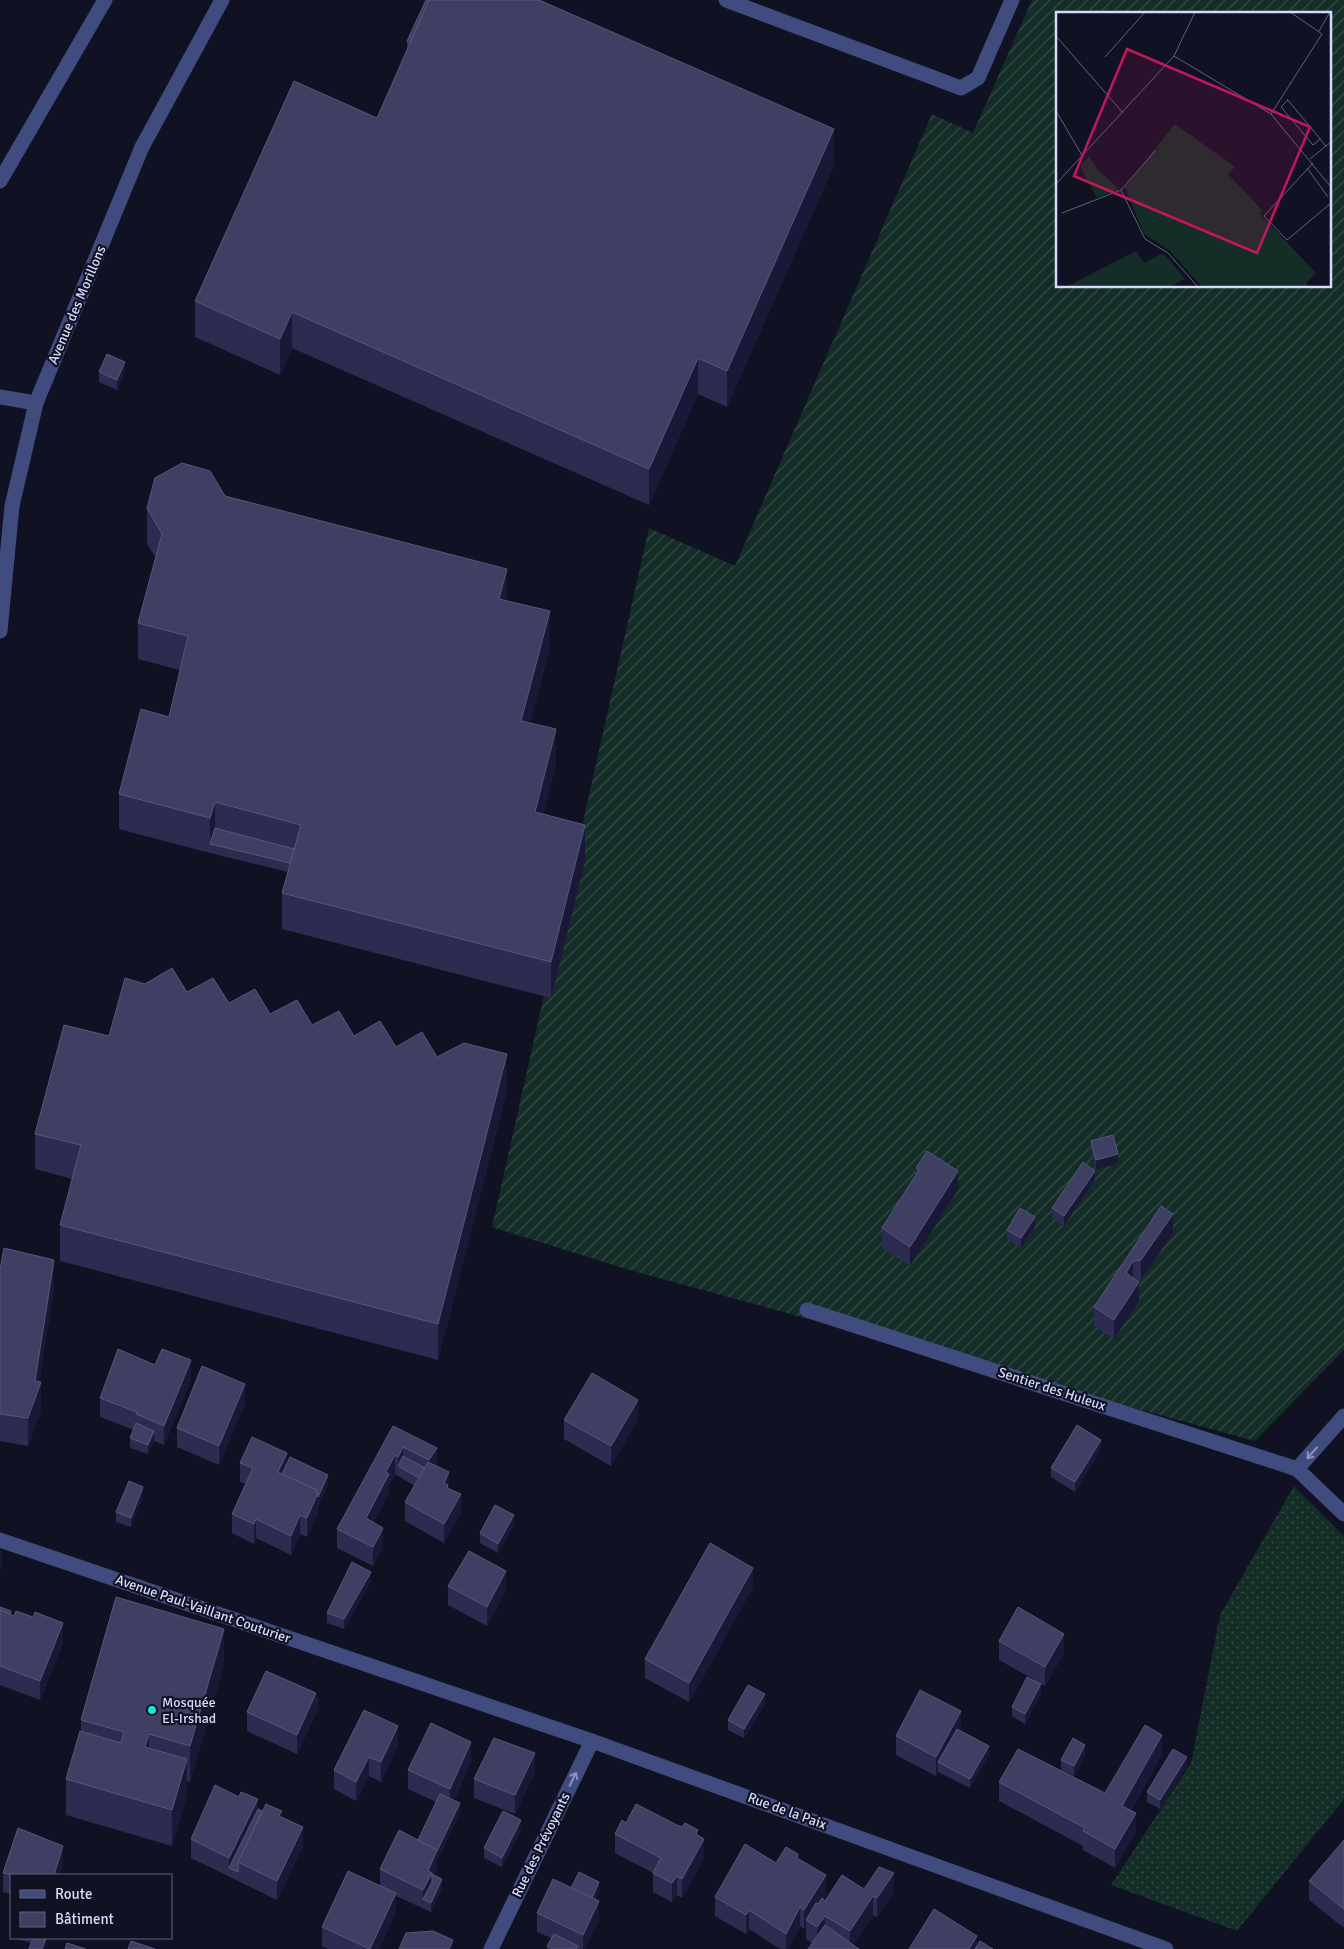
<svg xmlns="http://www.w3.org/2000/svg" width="1344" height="1949" viewBox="0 0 1344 1949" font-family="Signika,sans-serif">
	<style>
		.grass { fill: url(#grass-dots) }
		.garden { fill: url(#garden-furrows); fill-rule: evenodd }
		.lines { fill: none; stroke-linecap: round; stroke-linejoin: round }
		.minor { stroke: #404b7e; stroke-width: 15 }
		.wall { fill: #2c2c50 }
		.shaded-wall { fill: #191937 }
		.building { fill: #3e3f62; stroke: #56577a }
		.oneway { stroke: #8c93bc }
		.poi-dot { fill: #16e9d3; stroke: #111124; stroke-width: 2 }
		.labels { text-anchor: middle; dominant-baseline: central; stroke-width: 4.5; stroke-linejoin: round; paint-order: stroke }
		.street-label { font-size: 14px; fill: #d7dbfb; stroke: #111124 }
		.poi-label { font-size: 14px; fill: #d7dbfb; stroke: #111124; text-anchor: start }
		.inset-road { fill: none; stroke: #60627a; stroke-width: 1 }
		.view { fill: #c2185b; fill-opacity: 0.15; stroke: #c2185b; stroke-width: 2.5 }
		.inset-edge { fill: none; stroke: #d7dbfb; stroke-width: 2.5 }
	</style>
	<defs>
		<pattern id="grass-dots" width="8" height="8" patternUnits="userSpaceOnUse" patternTransform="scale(1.25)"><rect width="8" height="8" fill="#142d27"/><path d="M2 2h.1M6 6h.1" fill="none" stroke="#354b47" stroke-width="1.8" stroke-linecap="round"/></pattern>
		<pattern id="garden-furrows" width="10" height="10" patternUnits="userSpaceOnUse" patternTransform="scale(1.25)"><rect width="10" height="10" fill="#142d27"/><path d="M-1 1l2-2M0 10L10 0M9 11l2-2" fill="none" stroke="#354b47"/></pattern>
	</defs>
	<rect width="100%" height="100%" fill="#111124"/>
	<polygon class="grass" points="1294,1486 1344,1536 1344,1799 1237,1931 1111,1885 1191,1763 1220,1615"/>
	<path class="garden" d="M 1032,0 L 1344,0 L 1344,1350 L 1255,1441 L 626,1269 L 492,1227 L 649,528 L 735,566 L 932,114 L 973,133 ZM 1058,14 L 1330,14 L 1330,286 L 1058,286 Z"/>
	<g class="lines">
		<g class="minor">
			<polyline points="726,0 961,88 978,78 1012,0"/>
			<polyline points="0,181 105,0"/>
			<polyline points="0,397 36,403"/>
			<polyline points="0,631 12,506 36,403 142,147 222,0"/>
			<polyline points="807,1310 1297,1469"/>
			<polyline points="1344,1416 1297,1469 1344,1514"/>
			<polyline points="0,1540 592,1741 1166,1949"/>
			<polyline points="491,1949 592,1741"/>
		</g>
	</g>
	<g class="wall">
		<polygon points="407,41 834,165 727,407 698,394 649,505 292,348 280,375 195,337 195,301 377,118 407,50"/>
		<polygon points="99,372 125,372 117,390 99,382"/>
		<polygon points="225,496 507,601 550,647 530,723 556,765 543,814 585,861 551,998 282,929 282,893 288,872 210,853 119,829 119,794 169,717 180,670 138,659 138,623 156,558 147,544 147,508"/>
		<polygon points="145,984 187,992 437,1057 507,1090 438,1360 60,1261 60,1225 72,1179 35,1169 35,1134 109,1036"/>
		<polygon points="1091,1141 1118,1163 1096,1170 1091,1150"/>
		<polygon points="916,1168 958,1190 910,1266 882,1248 882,1228 916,1174"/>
		<polygon points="1095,1180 1064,1226 1052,1218 1052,1208"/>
		<polygon points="1161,1206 1173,1233 1141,1280 1136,1280 1139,1301 1114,1339 1094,1326 1094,1307"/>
		<polygon points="1035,1227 1021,1248 1007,1239 1007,1230"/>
		<polygon points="0,1270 54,1287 39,1382 41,1410 28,1446 0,1441"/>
		<polygon points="155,1365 191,1379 164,1445 154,1441 148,1454 130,1448 130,1438 134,1430 100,1417 100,1398"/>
		<polygon points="245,1403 219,1465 177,1447 177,1428"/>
		<polygon points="638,1419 611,1466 564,1439 564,1420"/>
		<polygon points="393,1426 437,1467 449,1489 461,1513 444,1543 405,1521 405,1502 415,1486 395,1474 389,1485 389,1493 373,1523 383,1547 373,1566 337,1548 337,1529"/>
		<polygon points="1101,1449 1075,1492 1051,1477 1051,1468"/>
		<polygon points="240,1463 287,1463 328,1484 318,1507 318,1512 307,1537 300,1534 291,1555 256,1538 254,1544 232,1533 232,1514 246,1484 240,1482"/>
		<polygon points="143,1497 131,1527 116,1522 116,1512"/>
		<polygon points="514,1525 498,1553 480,1543 480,1533"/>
		<polygon points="371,1581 344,1629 327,1623 327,1613"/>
		<polygon points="448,1586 506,1590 487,1626 448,1605"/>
		<polygon points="753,1587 689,1702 645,1678 645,1659"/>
		<polygon points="0,1607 11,1615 63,1642 40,1700 0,1685"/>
		<polygon points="999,1641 1064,1653 1045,1686 1041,1684 1041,1693 1025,1724 1012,1716 1012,1707 1040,1683 999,1660"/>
		<polygon points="224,1665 190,1782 187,1781 187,1795 172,1846 66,1815 66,1779 81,1731 81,1720"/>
		<polygon points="316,1696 319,1707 297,1754 247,1731 247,1712"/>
		<polygon points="765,1704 744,1738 728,1730 728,1720"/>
		<polygon points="961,1730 989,1755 970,1788 938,1772 936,1776 896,1755 896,1736"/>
		<polygon points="398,1745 381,1782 369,1776 356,1801 334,1789 334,1770"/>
		<polygon points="1085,1754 1074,1776 1061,1770 1061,1760"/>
		<polygon points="1162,1754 1131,1810 1136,1832 1115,1868 1083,1850 1083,1846 999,1801 999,1782 1105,1793"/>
		<polygon points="471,1762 454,1800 460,1812 437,1861 437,1869 434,1875 442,1889 431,1912 396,1896 396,1912 379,1949 328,1949 322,1946 322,1927 380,1885 380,1869 418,1840 436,1802 408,1789 408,1770"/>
		<polygon points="1187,1766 1160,1809 1147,1802 1147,1792"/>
		<polygon points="535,1772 515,1814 474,1798 474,1779"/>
		<polygon points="258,1809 282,1818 303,1846 277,1900 191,1858 191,1839"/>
		<polygon points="626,1823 677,1825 698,1835 704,1858 682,1898 677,1895 672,1902 653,1892 653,1873 615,1853 615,1834"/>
		<polygon points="521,1829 502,1867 484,1858 484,1848"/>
		<polygon points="1344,1840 1344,1928 1309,1900 1309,1881"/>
		<polygon points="798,1859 826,1894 823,1899 825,1901 864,1889 894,1892 877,1917 873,1915 853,1945 812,1943 806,1939 806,1926 804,1929 800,1926 788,1949 780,1949 749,1929 746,1934 715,1916 715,1897 776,1863"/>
		<polygon points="63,1865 11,1875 11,1894 3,1892 3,1873"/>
		<polygon points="571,1888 599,1892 595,1899 599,1920 585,1949 547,1949 547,1946 551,1938 537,1932 537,1913"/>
		<polygon points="14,1938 46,1938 46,1949 31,1943"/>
	</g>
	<g class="shaded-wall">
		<polygon points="834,129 834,165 727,407 727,371"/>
		<polygon points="292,312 292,348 280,375 280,339"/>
		<polygon points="698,358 698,394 649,505 649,469"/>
		<polygon points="125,362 125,372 117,390 117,380"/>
		<polygon points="507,569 507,605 499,599"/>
		<polygon points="550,611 550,647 521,757 521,721"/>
		<polygon points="556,729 556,765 535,847 535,812"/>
		<polygon points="215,802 215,838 210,844 210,853 210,818"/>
		<polygon points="585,825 585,861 551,998 551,962"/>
		<polygon points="507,1054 507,1090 438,1360 438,1324"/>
		<polygon points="1118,1154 1118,1163 1096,1170 1096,1160"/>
		<polygon points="958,1171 958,1190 910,1266 910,1247"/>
		<polygon points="1095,1171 1095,1180 1064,1226 1064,1216"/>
		<polygon points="1173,1214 1173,1233 1141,1280 1141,1260"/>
		<polygon points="1035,1217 1035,1227 1021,1248 1021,1238"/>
		<polygon points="54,1260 54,1287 38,1388 41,1382 41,1410 28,1446 28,1418 35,1381"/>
		<polygon points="1133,1261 1133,1280 1126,1273"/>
		<polygon points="1139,1282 1139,1301 1114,1339 1114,1320"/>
		<polygon points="191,1360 191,1379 164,1445 164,1426"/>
		<polygon points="245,1384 245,1403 219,1465 219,1446"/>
		<polygon points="638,1400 638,1419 611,1466 611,1446"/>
		<polygon points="154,1431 154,1441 148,1454 148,1445"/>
		<polygon points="1101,1440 1101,1449 1075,1492 1075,1482"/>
		<polygon points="403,1447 403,1466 398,1466 398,1457"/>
		<polygon points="437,1448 437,1467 429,1479 429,1460"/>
		<polygon points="287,1453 287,1472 282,1483 278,1472"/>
		<polygon points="395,1455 395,1474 389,1485 389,1493 366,1537 366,1518 386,1472"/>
		<polygon points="449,1472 449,1492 444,1483"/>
		<polygon points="328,1475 328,1484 318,1507 318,1512 307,1537 307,1518 318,1493"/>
		<polygon points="143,1487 143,1497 131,1527 131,1518"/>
		<polygon points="461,1494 461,1513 444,1543 444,1524"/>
		<polygon points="300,1515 300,1534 291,1555 291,1536"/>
		<polygon points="514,1515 514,1525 498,1553 498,1544"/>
		<polygon points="256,1519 256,1538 254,1544 254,1524"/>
		<polygon points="383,1528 383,1547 373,1566 373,1547"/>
		<polygon points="2,1548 2,1567 0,1571 0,1552"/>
		<polygon points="753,1568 753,1587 689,1702 689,1683"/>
		<polygon points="506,1571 506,1590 487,1626 487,1607"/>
		<polygon points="371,1572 371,1581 344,1629 344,1619"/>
		<polygon points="63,1623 63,1642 40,1700 40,1681"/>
		<polygon points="224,1629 224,1665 190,1782 190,1746"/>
		<polygon points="1064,1634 1064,1653 1045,1686 1045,1667"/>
		<polygon points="1041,1684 1041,1693 1025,1724 1025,1714"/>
		<polygon points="316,1693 316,1703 319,1697 319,1707 297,1754 297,1735"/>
		<polygon points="765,1694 765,1704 744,1738 744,1729"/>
		<polygon points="961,1711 961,1730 942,1764 938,1762 938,1772 936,1776 936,1757"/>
		<polygon points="398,1726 398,1745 381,1782 381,1762"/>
		<polygon points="149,1734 149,1770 145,1747"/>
		<polygon points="1162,1735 1162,1754 1122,1825 1122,1806"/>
		<polygon points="471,1742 471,1762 450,1808 450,1789"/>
		<polygon points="1085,1745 1085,1754 1074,1776 1074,1766"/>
		<polygon points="989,1746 989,1755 970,1788 970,1779"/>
		<polygon points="535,1753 535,1772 515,1814 515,1795"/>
		<polygon points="369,1757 369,1776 356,1801 356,1782"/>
		<polygon points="1187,1757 1187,1766 1160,1809 1160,1800"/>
		<polygon points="187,1759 187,1795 172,1846 172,1810"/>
		<polygon points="258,1799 258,1818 229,1868 229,1877 229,1858"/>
		<polygon points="460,1803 460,1812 437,1861 437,1869 432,1881 432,1892 423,1899 423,1890 428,1871"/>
		<polygon points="1136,1813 1136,1832 1115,1868 1115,1849"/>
		<polygon points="521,1820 521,1829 502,1867 502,1858"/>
		<polygon points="303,1827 303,1846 277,1900 277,1881"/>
		<polygon points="704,1839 704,1858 682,1898 682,1879"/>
		<polygon points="63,1846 63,1865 60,1875 54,1875"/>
		<polygon points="894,1873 894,1892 877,1917 877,1898"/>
		<polygon points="826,1875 826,1894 809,1922 806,1920 806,1926 804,1929 804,1910"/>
		<polygon points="677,1876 677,1895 672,1902 672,1883"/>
		<polygon points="442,1879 442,1889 431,1912 431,1903"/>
		<polygon points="599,1882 599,1892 591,1908 591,1898"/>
		<polygon points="396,1893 396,1912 379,1949 370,1949"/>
		<polygon points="873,1896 873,1915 851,1949 850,1949 850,1931"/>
		<polygon points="599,1901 599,1920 585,1949 583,1949 583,1935"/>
		<polygon points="800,1907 800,1926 788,1949 786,1949 786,1934"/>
		<polygon points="749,1910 749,1929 746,1934 746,1915"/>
		<polygon points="825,1916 825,1935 817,1946 817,1927"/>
		<polygon points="977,1936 977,1949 969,1949"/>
		<polygon points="46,1938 46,1949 42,1949"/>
		<polygon points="453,1940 453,1949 449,1949"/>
	</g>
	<g class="building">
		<polygon points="426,0 429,0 410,43 407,41"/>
		<polygon points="429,0 539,0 834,129 727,371 698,358 649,469 292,312 280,339 195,301 294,81 377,118"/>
		<polygon points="107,354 125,362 117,380 99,372"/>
		<polygon points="182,463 210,471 225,496 507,569 499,599 550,611 521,721 556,729 535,812 585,825 551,962 282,893 301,825 215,802 210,818 119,794 141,709 169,717 188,636 138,623 162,534 147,508 155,478"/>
		<polygon points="215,828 294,849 290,863 210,844"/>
		<polygon points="172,968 187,992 213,978 229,1003 255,989 270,1014 297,1000 312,1025 339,1011 354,1036 380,1021 396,1047 422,1032 437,1057 464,1043 507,1054 438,1324 60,1225 81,1145 35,1134 64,1025 109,1036 125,978 145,984"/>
		<polygon points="1113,1135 1118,1154 1096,1160 1091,1141"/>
		<polygon points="927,1151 958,1171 910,1247 882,1228 919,1170 916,1168"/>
		<polygon points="1083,1162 1095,1171 1064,1216 1052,1208"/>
		<polygon points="1161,1206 1173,1214 1141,1260 1133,1261 1126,1273 1139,1282 1114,1320 1094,1307"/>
		<polygon points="1020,1208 1035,1217 1021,1238 1007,1230"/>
		<polygon points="4,1248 54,1260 35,1381 41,1382 28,1418 0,1414 0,1270"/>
		<polygon points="118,1349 155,1365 162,1349 191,1360 164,1426 136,1414 137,1412 100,1398"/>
		<polygon points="202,1366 245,1384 219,1446 177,1428"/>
		<polygon points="592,1373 638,1400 611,1446 564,1420"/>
		<polygon points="136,1423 154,1431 148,1445 130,1438"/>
		<polygon points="1077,1425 1101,1440 1075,1482 1051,1468"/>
		<polygon points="393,1426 437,1448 429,1460 403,1447 398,1457 395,1455 386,1472 389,1474 366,1518 383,1528 373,1547 337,1529"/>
		<polygon points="252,1437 287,1453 278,1472 317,1490 318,1493 307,1518 300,1515 291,1536 256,1519 254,1524 232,1514 253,1468 240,1463"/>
		<polygon points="403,1456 425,1468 419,1478 398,1466"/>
		<polygon points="290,1457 328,1475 318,1497 317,1490 282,1474"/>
		<polygon points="428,1462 449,1472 444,1483 448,1485 447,1488 461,1494 444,1524 405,1502"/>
		<polygon points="129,1481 143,1487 131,1518 116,1512"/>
		<polygon points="495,1505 514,1515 498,1544 480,1533"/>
		<polygon points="710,1543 753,1568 689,1683 645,1659"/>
		<polygon points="469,1551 506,1571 487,1607 448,1586"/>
		<polygon points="352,1562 371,1572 344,1619 327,1613"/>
		<polygon points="116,1597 224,1629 190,1746 149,1734 145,1747 187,1759 172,1810 66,1779 80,1731 121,1743 124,1732 81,1720"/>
		<polygon points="0,1607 11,1611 10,1614 0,1610"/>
		<polygon points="1018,1607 1064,1634 1045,1667 999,1641"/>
		<polygon points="0,1610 14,1616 16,1611 33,1617 35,1612 63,1623 40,1681 0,1666"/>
		<polygon points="266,1671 316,1693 297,1735 247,1712"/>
		<polygon points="1027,1677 1041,1684 1025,1714 1012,1707"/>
		<polygon points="748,1685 765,1694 744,1729 728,1720"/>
		<polygon points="920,1690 961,1711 936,1757 896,1736"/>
		<polygon points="364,1710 398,1726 381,1762 369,1757 356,1782 334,1770"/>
		<polygon points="431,1723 471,1742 450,1789 408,1770"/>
		<polygon points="1145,1725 1162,1735 1122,1806 1136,1813 1115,1849 1083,1831 1085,1828 999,1782 1018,1749 1105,1793"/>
		<polygon points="957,1729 989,1746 970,1779 938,1762"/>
		<polygon points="494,1738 535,1753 515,1795 474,1779"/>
		<polygon points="1073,1738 1085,1745 1074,1766 1061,1760"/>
		<polygon points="1173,1749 1187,1757 1160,1800 1147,1792"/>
		<polygon points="215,1785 239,1797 241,1792 258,1799 229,1858 191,1839"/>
		<polygon points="440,1794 460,1803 437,1851 437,1850 418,1840"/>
		<polygon points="266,1804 282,1811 279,1816 303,1827 277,1881 238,1862"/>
		<polygon points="636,1804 677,1825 682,1827 685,1823 698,1830 696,1834 704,1839 682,1879 677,1876 672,1883 653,1873 661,1858 615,1834 622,1820 626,1823"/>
		<polygon points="258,1809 262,1811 238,1862 238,1872 229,1868"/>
		<polygon points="503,1811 521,1820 502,1858 484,1848"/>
		<polygon points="18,1828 63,1846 54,1875 12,1875 3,1873"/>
		<polygon points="399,1830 437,1850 428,1871 432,1873 423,1890 380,1869"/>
		<polygon points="1344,1840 1344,1909 1309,1881"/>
		<polygon points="745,1844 776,1863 786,1847 798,1854 797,1858 826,1875 804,1910 800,1907 786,1934 749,1910 746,1915 715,1897"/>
		<polygon points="879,1867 894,1873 877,1898 873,1896 850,1931 825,1916 817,1927 806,1920 816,1903 818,1904 822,1898 825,1901 842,1875 864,1889"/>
		<polygon points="348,1871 396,1893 370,1949 322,1927"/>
		<polygon points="579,1872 599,1882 592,1898 571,1888"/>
		<polygon points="432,1874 442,1879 431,1903 423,1899 432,1882"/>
		<polygon points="553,1879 599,1901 583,1935 537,1913"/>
		<polygon points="934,1909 977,1936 969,1949 909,1949"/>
		<polygon points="825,1925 859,1949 808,1949"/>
		<polygon points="433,1931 453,1940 449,1949 399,1949 406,1933"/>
		<polygon points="554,1934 578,1946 576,1949 552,1949 547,1946"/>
		<polygon points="33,1938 46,1938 42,1949 29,1949"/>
		<polygon points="131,1941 155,1949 128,1949"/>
		<polygon points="980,1941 993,1949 975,1949"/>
		<polygon points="67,1943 86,1949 65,1949"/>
	</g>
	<defs><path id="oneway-shaft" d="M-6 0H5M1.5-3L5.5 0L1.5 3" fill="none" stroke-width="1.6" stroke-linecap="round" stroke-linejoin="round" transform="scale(1.25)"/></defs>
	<g class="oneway">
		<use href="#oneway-shaft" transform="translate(1312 1453) rotate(131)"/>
		<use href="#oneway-shaft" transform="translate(573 1779) rotate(-64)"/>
	</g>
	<circle class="poi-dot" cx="152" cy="1710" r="5"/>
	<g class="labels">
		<g class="street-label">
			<text transform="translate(77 305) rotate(-67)">Avenue des Morillons</text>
			<text transform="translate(1052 1389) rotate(18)">Sentier des Huleux</text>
			<text transform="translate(203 1609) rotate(19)">Avenue Paul-Vaillant Couturier</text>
			<text transform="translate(787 1811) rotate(20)">Rue de la Paix</text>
			<text transform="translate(541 1845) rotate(-64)">Rue des Prévoyants</text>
		</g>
		<g class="poi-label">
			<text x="162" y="1702">Mosquée<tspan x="162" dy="16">El-Irshad</tspan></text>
		</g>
	</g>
	<g transform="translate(1056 12)">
		<rect width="275" height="275" fill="#111124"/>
		<path d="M 33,144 L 41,157 L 63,177 L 41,186 L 24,154 Z" fill="#142d27"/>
		<path d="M 119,112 L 179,155 L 172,162 L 206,198 L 203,201 L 260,261 L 250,271 L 254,275 L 146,275 L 113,238 L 88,222 L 69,175 Z" fill="#142d27"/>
		<path d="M 80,239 L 88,251 L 105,242 L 110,244 L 129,267 L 113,275 L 10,275 Z" fill="#142d27"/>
		<path class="inset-road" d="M 263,19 L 274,0M 0,24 L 67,101M 118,44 L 215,102 L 275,175M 49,45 L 89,0M 231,87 L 270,134M 232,88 L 225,95 L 257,133 L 264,127M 0,99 L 27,145M 215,102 L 266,22 L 234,0M 254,147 L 275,130M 257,151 L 208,204 L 231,228 L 274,192M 251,156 L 272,185M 0,172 L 118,44 L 139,0M 65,178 L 99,139M 6,201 L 65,178 L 89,227 L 112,241 L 142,275"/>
		<path class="view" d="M 71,37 L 254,115 L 201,241 L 18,164 Z"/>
		<rect width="275" height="275" class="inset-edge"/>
	</g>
	<rect x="10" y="1874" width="162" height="65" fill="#111124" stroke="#60627a"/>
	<rect x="20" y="1890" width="25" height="8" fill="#404b7e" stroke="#60627a"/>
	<text x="55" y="1899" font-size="15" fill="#d7dbfb">Route</text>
	<rect x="20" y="1912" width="25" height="15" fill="#3e3f62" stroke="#60627a"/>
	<text x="55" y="1924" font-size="15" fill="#d7dbfb">Bâtiment</text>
</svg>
